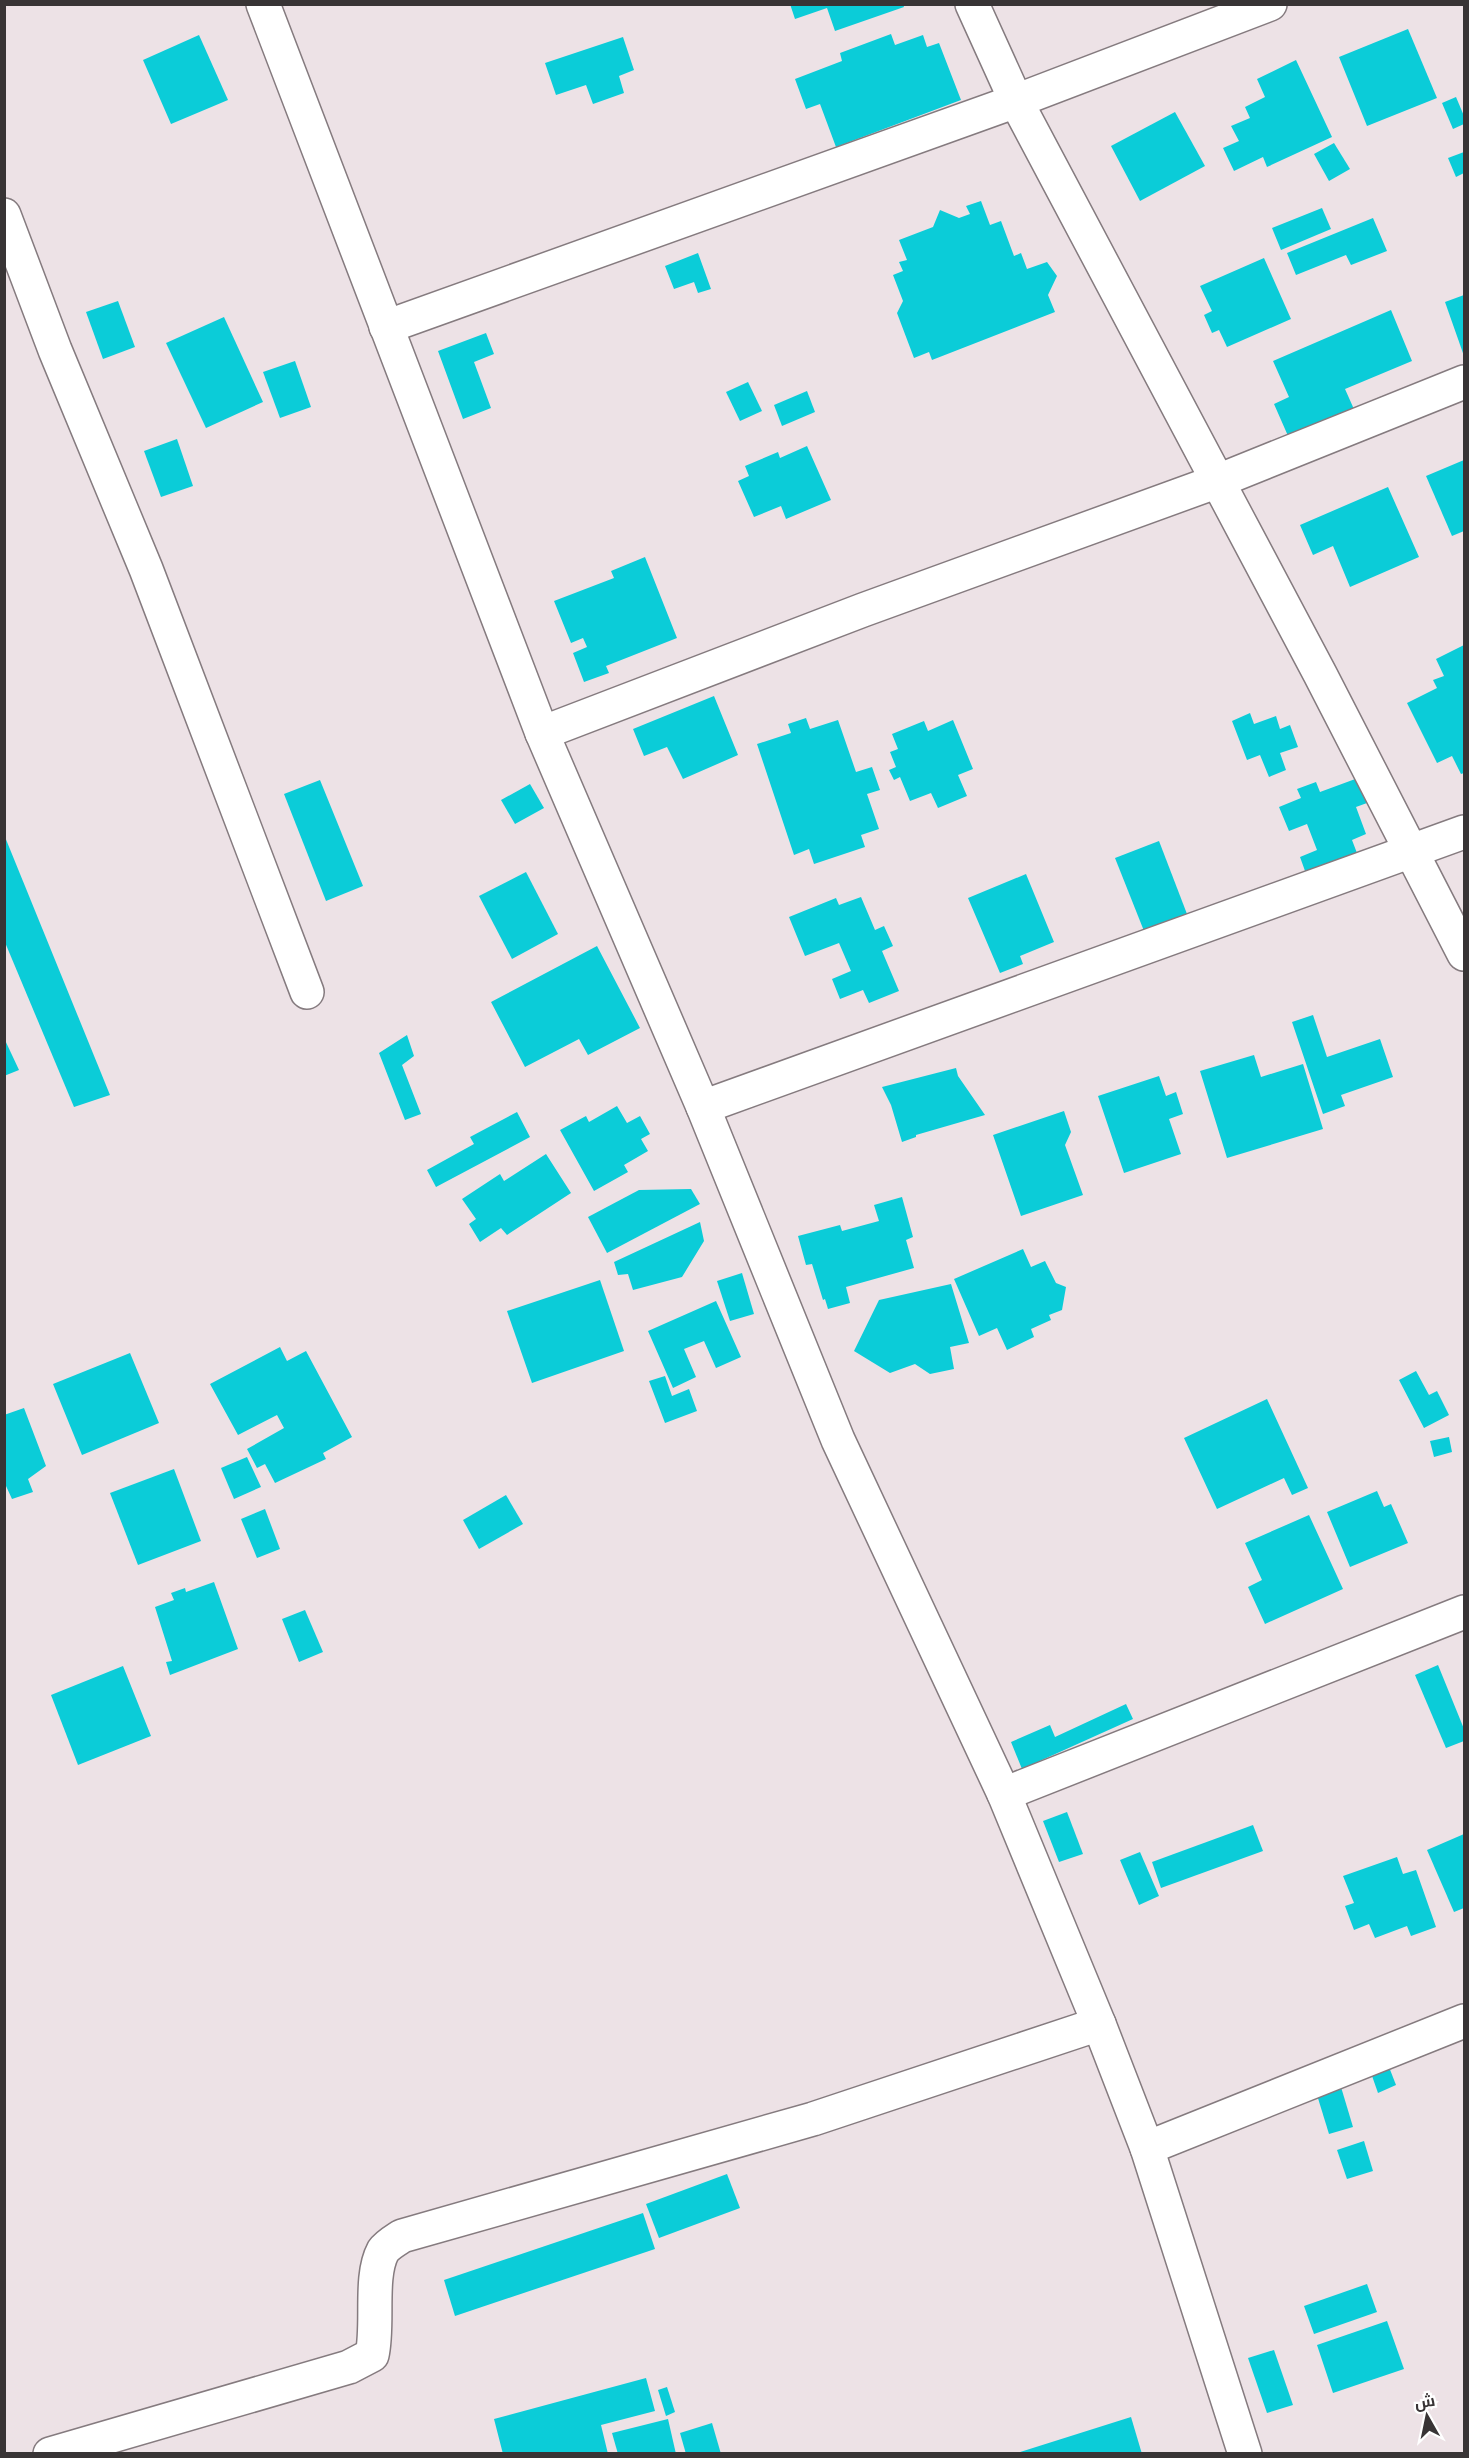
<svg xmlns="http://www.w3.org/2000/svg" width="1469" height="2458" viewBox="0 0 1469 2458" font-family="Quicksand,Cairo,sans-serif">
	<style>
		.building { fill: #0bccd8 }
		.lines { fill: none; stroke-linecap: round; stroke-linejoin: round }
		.minor-casing { stroke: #857b7f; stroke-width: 36 }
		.minor { stroke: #fff; stroke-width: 33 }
	</style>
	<rect width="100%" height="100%" fill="#ede2e6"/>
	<g class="building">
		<polygon points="790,4 903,4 904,7 835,31 827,8 795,19"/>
		<polygon points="1408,29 1437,98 1367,126 1339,57"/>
		<polygon points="891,34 895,45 923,35 927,47 939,43 961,100 836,147 820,104 806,109 795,79 842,61 840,53"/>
		<polygon points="199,35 228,100 171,124 143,60"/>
		<polygon points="623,37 634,70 619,76 624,93 593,104 586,85 556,95 545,63"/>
		<polygon points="1296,60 1332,137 1267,167 1263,157 1234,171 1223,148 1239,141 1231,126 1250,118 1245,107 1265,97 1257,79"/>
		<polygon points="1456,97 1464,116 1464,124 1453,129 1442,103"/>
		<polygon points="1175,112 1205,166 1140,201 1111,146"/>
		<polygon points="1334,143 1350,169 1329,181 1314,154"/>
		<polygon points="1464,152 1464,173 1456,177 1448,158"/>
		<polygon points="981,201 990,225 1001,221 1014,256 1021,253 1027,269 1047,262 1057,276 1048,295 1055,312 932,360 929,352 914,358 897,313 903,301 893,275 903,271 899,262 907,260 899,240 933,227 940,210 959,218 970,214 966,206"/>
		<polygon points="1322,208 1331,229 1281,250 1272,228"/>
		<polygon points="1373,218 1387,251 1351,265 1346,255 1296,275 1287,253"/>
		<polygon points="698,253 711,289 698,293 694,282 674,289 665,266"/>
		<polygon points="1264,258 1291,319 1227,347 1219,330 1212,333 1204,315 1212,311 1200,286"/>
		<polygon points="1464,295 1464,356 1445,302"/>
		<polygon points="118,301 135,347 103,359 86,312"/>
		<polygon points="1391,310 1412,361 1345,389 1357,416 1292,445 1274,404 1289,397 1273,361"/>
		<polygon points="224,317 263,402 206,428 166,343"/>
		<polygon points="486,333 494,354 474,362 491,408 463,419 438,351"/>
		<polygon points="295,361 311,407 280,418 263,372"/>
		<polygon points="748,382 762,411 740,421 726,392"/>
		<polygon points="807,391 815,412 782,426 774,405"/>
		<polygon points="177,439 193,486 161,497 144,451"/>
		<polygon points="807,446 831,500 786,519 781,506 754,517 738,481 749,476 745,466 778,452 780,458"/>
		<polygon points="1464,460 1464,531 1452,536 1426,476"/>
		<polygon points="1388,487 1419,557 1350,587 1333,546 1313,555 1300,525"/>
		<polygon points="645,557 677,638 606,666 609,673 584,682 573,653 587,647 583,638 571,643 554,601 614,578 611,571"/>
		<polygon points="1464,645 1464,773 1461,774 1452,756 1437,763 1407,703 1437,688 1433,680 1444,676 1436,659"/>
		<polygon points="714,696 738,755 683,779 667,747 644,756 633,729"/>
		<polygon points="1250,713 1254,724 1276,716 1280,729 1290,725 1298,747 1280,753 1286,770 1269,777 1260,755 1247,760 1232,721"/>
		<polygon points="806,718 810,729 838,720 856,772 872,767 880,790 867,794 879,829 861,835 865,847 814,864 809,849 794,855 757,744 791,733 788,724"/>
		<polygon points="953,720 973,769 958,775 967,796 938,808 931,793 910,801 900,777 894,780 889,770 896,767 890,752 898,749 892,734 924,721 928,731"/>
		<polygon points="1358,778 1367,803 1356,807 1366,834 1352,840 1360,861 1309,882 1300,857 1317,850 1307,824 1289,831 1279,807 1301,798 1297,789 1316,782 1320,792"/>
		<polygon points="320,780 363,886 326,901 284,794"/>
		<polygon points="530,784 544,808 515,824 501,800"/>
		<polygon points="4,837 5,837 110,1095 74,1107 4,940"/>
		<polygon points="1159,841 1187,914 1144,931 1115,858"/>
		<polygon points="526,872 558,934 512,959 479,896"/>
		<polygon points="1026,874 1054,942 1020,956 1023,964 1000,973 968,898"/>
		<polygon points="861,897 875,930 884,926 893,946 882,951 899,991 869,1003 863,990 840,999 832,979 851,971 839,943 805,956 789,917 836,898 839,905"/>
		<polygon points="597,946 640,1028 588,1055 579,1039 525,1067 491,1002"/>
		<polygon points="1313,1015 1327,1057 1380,1039 1393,1077 1341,1095 1345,1106 1323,1114 1292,1022"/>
		<polygon points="407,1035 414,1056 402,1065 421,1114 405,1120 379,1053"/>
		<polygon points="4,1038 19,1070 4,1076"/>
		<polygon points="1254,1055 1261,1077 1303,1064 1323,1129 1227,1158 1200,1071"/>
		<polygon points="956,1068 958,1076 985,1115 916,1135 916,1137 902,1142 891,1105 882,1087"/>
		<polygon points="1159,1076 1166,1096 1176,1092 1183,1114 1169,1119 1181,1154 1124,1173 1098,1096"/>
		<polygon points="617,1106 627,1123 640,1116 650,1134 641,1139 648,1151 624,1165 628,1172 594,1191 560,1130 586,1116 589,1122"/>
		<polygon points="1064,1111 1071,1132 1065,1145 1083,1195 1021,1216 993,1135"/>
		<polygon points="517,1112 530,1137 436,1187 427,1170 474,1144 470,1137"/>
		<polygon points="546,1154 571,1193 507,1235 501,1228 480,1242 469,1224 476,1219 462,1199 500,1174 504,1181"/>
		<polygon points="691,1189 700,1204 607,1253 588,1217 639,1190"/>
		<polygon points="902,1197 913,1237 906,1240 914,1268 846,1287 850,1303 828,1309 825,1299 823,1300 812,1264 806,1265 798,1236 840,1225 842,1231 879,1221 874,1205"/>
		<polygon points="700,1222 704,1241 682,1277 633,1290 628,1274 618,1275 614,1262"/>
		<polygon points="1023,1249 1031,1267 1045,1261 1056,1283 1066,1287 1062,1310 1049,1315 1051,1320 1031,1329 1034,1337 1007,1350 997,1328 979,1336 954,1279"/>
		<polygon points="742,1273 754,1314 730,1321 717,1281"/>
		<polygon points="600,1280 624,1351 532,1383 507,1311"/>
		<polygon points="951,1284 969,1343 950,1347 954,1369 930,1374 915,1364 890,1373 854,1351 879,1300"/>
		<polygon points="716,1301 741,1357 716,1368 704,1341 684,1349 696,1377 673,1388 648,1331"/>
		<polygon points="280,1347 287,1361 306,1351 352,1437 323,1453 326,1459 275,1483 265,1464 257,1468 247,1449 284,1428 277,1415 238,1435 210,1384"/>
		<polygon points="130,1353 159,1423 82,1455 53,1384"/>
		<polygon points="1416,1371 1429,1395 1437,1391 1449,1415 1424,1428 1399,1380"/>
		<polygon points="665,1376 672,1396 689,1389 697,1411 665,1423 649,1381"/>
		<polygon points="1267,1399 1308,1488 1292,1495 1284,1478 1217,1509 1184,1438"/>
		<polygon points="24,1408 46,1466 28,1479 33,1492 12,1499 6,1486 4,1486 4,1415"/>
		<polygon points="1449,1437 1452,1452 1434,1457 1430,1441"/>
		<polygon points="247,1457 261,1487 234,1499 221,1468"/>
		<polygon points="174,1469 201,1541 138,1565 110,1493"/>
		<polygon points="1377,1491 1384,1507 1391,1504 1408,1543 1350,1567 1327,1512"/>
		<polygon points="506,1495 523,1524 479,1549 463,1520"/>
		<polygon points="265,1509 280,1549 257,1558 241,1519"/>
		<polygon points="1309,1515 1343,1589 1265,1624 1248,1587 1262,1580 1245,1543"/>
		<polygon points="214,1582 238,1649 170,1675 166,1662 172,1661 155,1607 174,1600 171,1593 185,1588 186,1592"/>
		<polygon points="305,1610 323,1652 299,1662 282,1619"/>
		<polygon points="1438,1665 1464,1729 1464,1741 1446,1748 1415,1675"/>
		<polygon points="123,1666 151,1736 78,1765 51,1695"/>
		<polygon points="1126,1704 1133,1719 1022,1769 1011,1742 1050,1725 1055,1737"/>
		<polygon points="1067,1812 1083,1854 1059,1862 1043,1821"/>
		<polygon points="1253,1825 1263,1851 1161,1888 1152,1862"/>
		<polygon points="1464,1834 1464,1908 1454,1912 1427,1850"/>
		<polygon points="1140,1852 1159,1896 1139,1905 1120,1860"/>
		<polygon points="1397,1857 1403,1874 1416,1870 1436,1927 1411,1936 1407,1926 1375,1938 1369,1924 1354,1930 1345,1906 1354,1903 1343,1876"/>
		<polygon points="1389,2067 1396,2085 1378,2093 1371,2073"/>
		<polygon points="1341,2087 1353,2127 1329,2134 1317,2095"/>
		<polygon points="1364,2141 1373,2171 1347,2179 1337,2150"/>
		<polygon points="727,2174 740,2208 659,2238 646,2204"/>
		<polygon points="643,2213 655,2249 455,2316 444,2280"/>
		<polygon points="1367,2284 1377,2312 1314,2334 1304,2306"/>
		<polygon points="1387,2321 1404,2369 1333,2393 1317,2345"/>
		<polygon points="1274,2350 1293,2405 1267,2413 1248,2358"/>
		<polygon points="646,2378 655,2411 601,2425 608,2454 503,2454 494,2419"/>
		<polygon points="667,2387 675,2412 666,2416 658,2390"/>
		<polygon points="1131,2417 1142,2454 1017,2454 1017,2453"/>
		<polygon points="668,2419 676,2454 618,2454 612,2433"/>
		<polygon points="712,2423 721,2454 686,2454 680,2433"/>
	</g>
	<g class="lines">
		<g class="minor-casing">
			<g id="minor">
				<polyline points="263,4 542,733 703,1107 838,1440 1004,1794 1099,2024 1147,2148 1245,2454"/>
				<polyline points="972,4 1016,101 1320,674 1464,954"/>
				<polyline points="4,215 55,350 146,569 307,992"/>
				<polyline points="386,327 1016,101 1270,4"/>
				<polyline points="542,733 863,610 1218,481 1464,382"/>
				<polyline points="703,1107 1464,832"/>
				<polyline points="1004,1794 1464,1612"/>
				<polyline points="1147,2148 1464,2021"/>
				<path d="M 50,2454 L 349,2367 L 372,2355 C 379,2325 369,2277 383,2251 C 387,2245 396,2240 402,2236 L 813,2119 L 1099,2024"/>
			</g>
		</g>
		<use href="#minor" class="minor"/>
	</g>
	<rect width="1469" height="2458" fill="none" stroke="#383435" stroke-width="12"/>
	<g transform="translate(1427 2416) rotate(351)" stroke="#ffffff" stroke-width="4.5" paint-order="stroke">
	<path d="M0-4.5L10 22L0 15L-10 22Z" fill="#383435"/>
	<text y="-9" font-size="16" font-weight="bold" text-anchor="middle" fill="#383435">ش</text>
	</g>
</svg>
